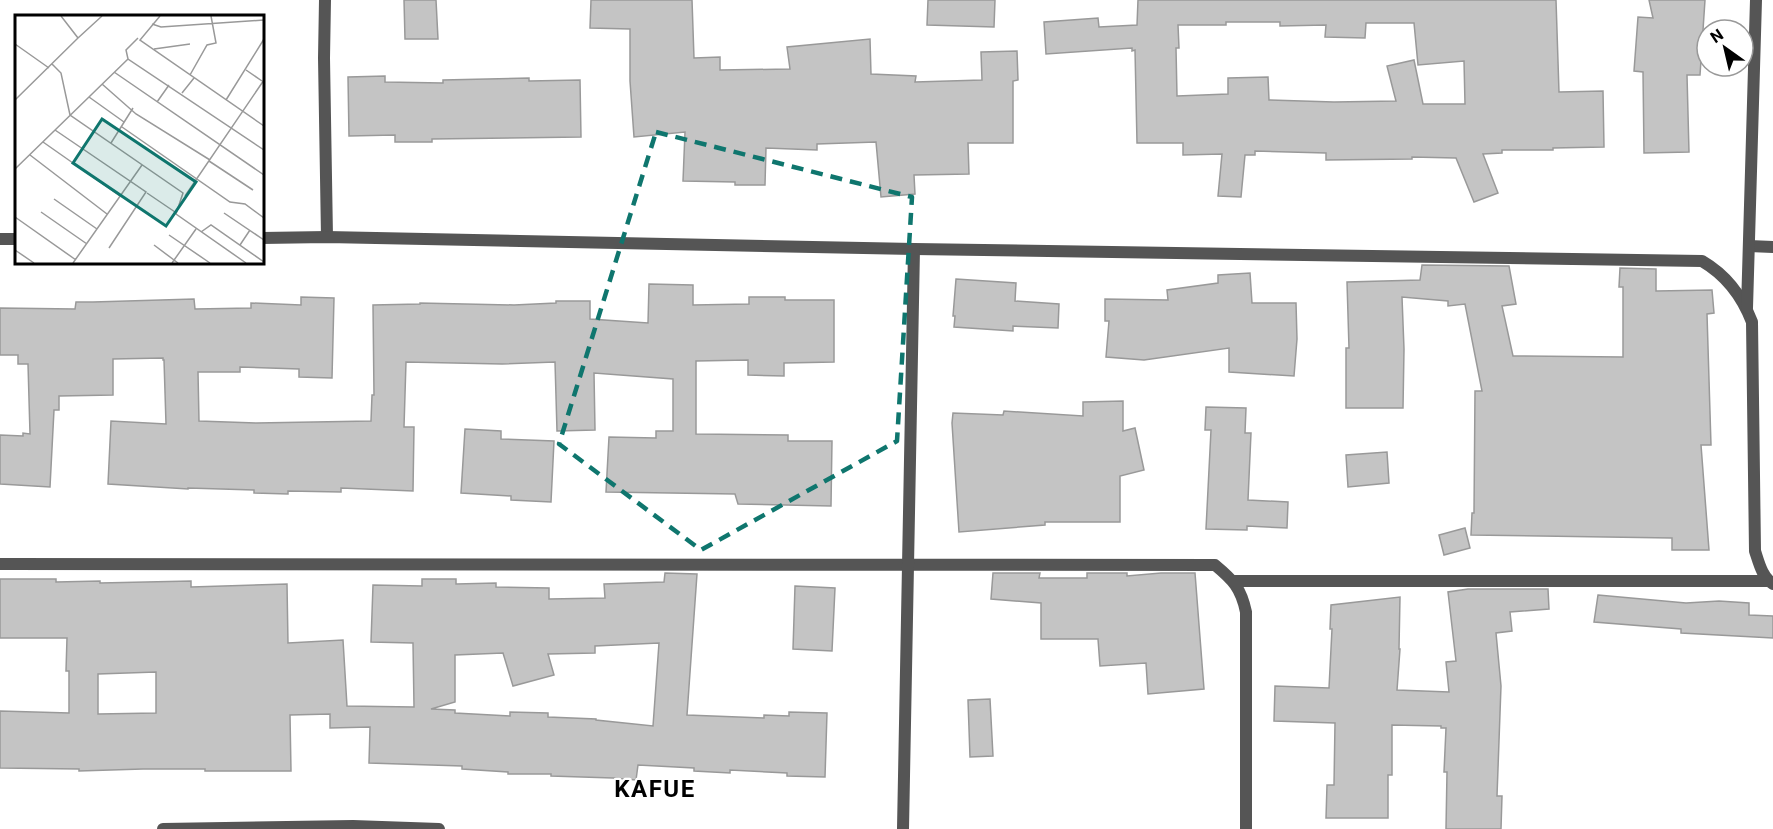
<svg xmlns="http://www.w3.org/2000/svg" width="1773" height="829" viewBox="0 0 1773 829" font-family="Roboto,sans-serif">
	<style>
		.building { fill: #c4c4c4; stroke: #999; stroke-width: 1.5; fill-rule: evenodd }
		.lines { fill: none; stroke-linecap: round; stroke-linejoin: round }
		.street { stroke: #555; stroke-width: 12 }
		.marked { fill: none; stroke: #0f766e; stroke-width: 4.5; stroke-dasharray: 12 8; stroke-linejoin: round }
		.labels { text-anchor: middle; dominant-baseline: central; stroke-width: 4.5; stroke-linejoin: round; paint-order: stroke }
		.district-label { font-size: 24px; font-weight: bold; letter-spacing: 1.5px; fill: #000; stroke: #fff }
		.inset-road { fill: none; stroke: #999; stroke-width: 1.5 }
		.view { fill: #0f766e; fill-opacity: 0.15; stroke: #0f766e; stroke-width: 3 }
		.inset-edge { fill: none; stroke: #000; stroke-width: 3 }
	</style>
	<rect width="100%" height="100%" fill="#fff"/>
	<g class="building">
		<polygon points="404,0 436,0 438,39 405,39"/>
		<polygon points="591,0 692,0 694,58 720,57 720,70 790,69 787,47 870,39 871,74 916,76 915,82 982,80 981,52 1017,51 1018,80 1013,81 1013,143 968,143 969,174 914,175 915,194 881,197 876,142 817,144 817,150 766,148 765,185 735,185 735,182 683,181 685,132 634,137 630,81 630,29 590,28"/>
		<polygon points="928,0 995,0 994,27 927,25"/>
		<path d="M 1138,0 L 1556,0 L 1559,92 L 1603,91 L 1604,147 L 1553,148 L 1553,150 L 1502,150 L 1502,153 L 1483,154 L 1498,193 L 1474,202 L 1456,158 L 1412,157 L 1412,159 L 1326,160 L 1326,153 L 1255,151 L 1255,155 L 1245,155 L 1241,197 L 1218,196 L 1222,154 L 1183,155 L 1183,143 L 1137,143 L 1135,50 L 1132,51 L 1132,48 L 1046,54 L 1044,22 L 1098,18 L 1099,27 L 1137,25 ZM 1226,22 L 1280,22 L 1280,26 L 1326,25 L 1325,37 L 1365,38 L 1366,23 L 1414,23 L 1418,65 L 1464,61 L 1465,104 L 1423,104 L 1414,60 L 1387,66 L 1396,101 L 1334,102 L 1269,100 L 1268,77 L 1228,78 L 1228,94 L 1177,96 L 1176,48 L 1179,48 L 1178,25 L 1226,25 Z"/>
		<polygon points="1649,0 1705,0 1700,75 1687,75 1689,152 1644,153 1643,72 1634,71 1638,17 1653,18"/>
		<polygon points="385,76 385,82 443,83 443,80 529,78 529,81 580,80 581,137 432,139 432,142 395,142 395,135 349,136 348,77"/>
		<polygon points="1422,265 1509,266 1516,304 1502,306 1513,356 1623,357 1623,287 1619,287 1620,268 1656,269 1656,291 1712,290 1714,313 1707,314 1711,445 1701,445 1709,550 1672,550 1672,538 1471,535 1472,513 1474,513 1475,391 1482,391 1465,304 1448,306 1448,301 1402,297 1404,349 1403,408 1346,408 1346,348 1349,348 1347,282 1420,280"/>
		<polygon points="1250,273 1252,303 1296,303 1297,339 1294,376 1229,372 1229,348 1144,360 1106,357 1109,321 1105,321 1105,299 1168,300 1167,290 1218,283 1218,275"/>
		<polygon points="956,279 1016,283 1015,301 1059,304 1058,328 1013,326 1013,331 954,327 955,316 953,316"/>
		<polygon points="649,284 693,285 693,305 749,304 749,297 785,297 785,300 834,300 834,362 784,363 784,376 748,375 748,360 696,361 696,434 788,435 788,441 832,441 831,506 738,504 735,494 606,492 609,437 656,438 656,431 673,431 673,379 594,373 595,430 557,431 555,362 502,364 406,362 404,427 414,427 413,491 341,488 341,492 288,491 288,494 254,493 254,490 188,488 188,489 108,484 111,421 166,424 164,360 163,360 163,358 113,359 113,395 59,396 59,410 54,410 50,487 0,484 0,435 23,436 23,433 30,434 28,364 18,364 18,355 0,355 0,308 75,309 76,302 93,302 194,299 195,309 251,308 251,303 301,305 301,297 334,298 332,378 299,377 299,369 240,367 240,372 198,372 199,421 256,423 371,421 372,395 374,395 373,305 420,304 420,303 514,305 556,303 556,301 590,301 590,319 648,323"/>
		<polygon points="1123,401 1123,431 1135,428 1144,470 1120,476 1120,522 1045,522 1045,525 959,532 952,423 953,413 1003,415 1004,411 1083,416 1083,402"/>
		<polygon points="1206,407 1246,408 1245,433 1251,433 1248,500 1288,502 1287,528 1247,526 1247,530 1206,529 1211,430 1205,430"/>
		<polygon points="465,429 501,431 501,439 554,441 551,502 511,500 511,496 461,493"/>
		<polygon points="1387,452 1389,483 1348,487 1346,455"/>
		<polygon points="1465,528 1470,548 1444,555 1439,535"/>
		<path d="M 665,573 L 697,574 L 687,715 L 764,718 L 764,715 L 789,716 L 789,712 L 827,713 L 825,777 L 787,776 L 787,773 L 730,770 L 730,773 L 694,771 L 694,768 L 638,765 L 636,780 L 613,778 L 551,776 L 551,774 L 508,774 L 508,772 L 462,769 L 462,766 L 369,763 L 370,727 L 330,728 L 330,714 L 290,715 L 291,771 L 205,771 L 205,769 L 143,769 L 79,771 L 79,769 L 0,768 L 0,711 L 69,713 L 69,671 L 66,671 L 67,638 L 0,638 L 0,579 L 56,579 L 56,582 L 100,581 L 100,583 L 191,581 L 191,587 L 287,584 L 288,643 L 343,640 L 347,706 L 414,707 L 413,643 L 371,642 L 373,585 L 422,586 L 422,579 L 456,579 L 456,584 L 496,583 L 496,587 L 549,588 L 549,599 L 605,598 L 604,584 L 664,582 ZM 659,643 L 653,726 L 596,720 L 596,719 L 548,717 L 548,713 L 510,712 L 510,716 L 455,713 L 455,710 L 431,709 L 455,702 L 455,655 L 503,653 L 513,686 L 554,675 L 548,654 L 595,653 L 595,646 ZM 156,672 L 156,713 L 98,714 L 98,674 Z"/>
		<polygon points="993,573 1040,573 1039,578 1087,578 1087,573 1127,573 1127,576 1161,573 1195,573 1204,689 1148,694 1146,663 1100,666 1098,639 1041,639 1041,603 991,599"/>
		<polygon points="795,586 835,588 832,651 793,649"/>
		<polygon points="1468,589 1548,589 1549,609 1510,612 1512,631 1496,633 1501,686 1497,796 1502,796 1501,829 1446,829 1447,772 1444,772 1446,728 1441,728 1441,726 1392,725 1392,775 1388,775 1388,818 1326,818 1327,785 1334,785 1335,723 1274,721 1275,686 1329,688 1332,629 1330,629 1331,605 1400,597 1399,649 1400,649 1397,690 1449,692 1446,662 1456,661 1448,592"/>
		<polygon points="1598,595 1686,603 1719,601 1749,603 1749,615 1773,616 1773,638 1681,633 1681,629 1594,622"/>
		<polygon points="990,699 993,756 970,757 968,700"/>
	</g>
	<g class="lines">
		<g class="street">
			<polyline points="325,0 324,58 327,237"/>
			<path d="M 262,238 L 327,237 L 914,249 L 1702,261 C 1726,275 1742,296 1752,322 L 1755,551 C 1759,563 1762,577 1773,584"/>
			<polyline points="0,239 16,239"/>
			<polyline points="1749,246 1773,247"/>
			<polyline points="1747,308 1756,0"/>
			<path d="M 0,564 L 1215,565 C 1233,580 1241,588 1246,612 L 1246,829"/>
			<polyline points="1234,581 1768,581"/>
			<polyline points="163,829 353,826 439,829"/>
			<polyline points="903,829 914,249"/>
		</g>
	</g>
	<path class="marked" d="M 656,132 L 912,197 L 897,441 L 701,550 L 559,444 Z"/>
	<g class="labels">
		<g class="district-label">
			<text x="655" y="789">KAFUE</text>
		</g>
	</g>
	<g transform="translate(15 15)">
		<rect width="249" height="249" fill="#fff"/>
		<path class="inset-road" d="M 145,1 L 125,25 L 249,111M 137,9 L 146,12 L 249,5M 63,23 L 87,1M 123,23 L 111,35 L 113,44 L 249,135M 0,29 L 34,53M 139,34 L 175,29M 37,49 L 46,58 L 55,100 L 168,178 L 161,199 L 231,248M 231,55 L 247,66M 99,57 L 249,160M 175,60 L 192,30 L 201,28 L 196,1M 87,69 L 121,99 L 195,145M 167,78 L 179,63M 74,82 L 109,107M 0,85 L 63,23 L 46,1M 211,85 L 249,24M 142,87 L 154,70M 107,112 L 215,187 L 230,189 L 249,203M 40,115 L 131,177 L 94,233M 28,127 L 105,181M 96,128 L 118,93M 15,140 L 92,199M 194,146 L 238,175M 0,154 L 113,44M 132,178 L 160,197M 170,181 L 249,65M 39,184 L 82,214M 26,197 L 72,229M 209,198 L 249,225M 0,202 L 61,245M 186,217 L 196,210 L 249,247M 154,220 L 195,248M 139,230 L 163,248M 225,230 L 235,215M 0,235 L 19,248M 58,248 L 127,150M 157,248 L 181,214"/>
		<path class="view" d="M 87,104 L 181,167 L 151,211 L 58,148 Z"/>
		<rect width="249" height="249" class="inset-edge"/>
	</g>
	<g transform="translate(1725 48) rotate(326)"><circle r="28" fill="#ffffff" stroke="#999999" stroke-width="1.5"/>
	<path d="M0-4.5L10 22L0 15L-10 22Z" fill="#000000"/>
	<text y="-9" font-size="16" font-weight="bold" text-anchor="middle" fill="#000000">N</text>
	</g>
</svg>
